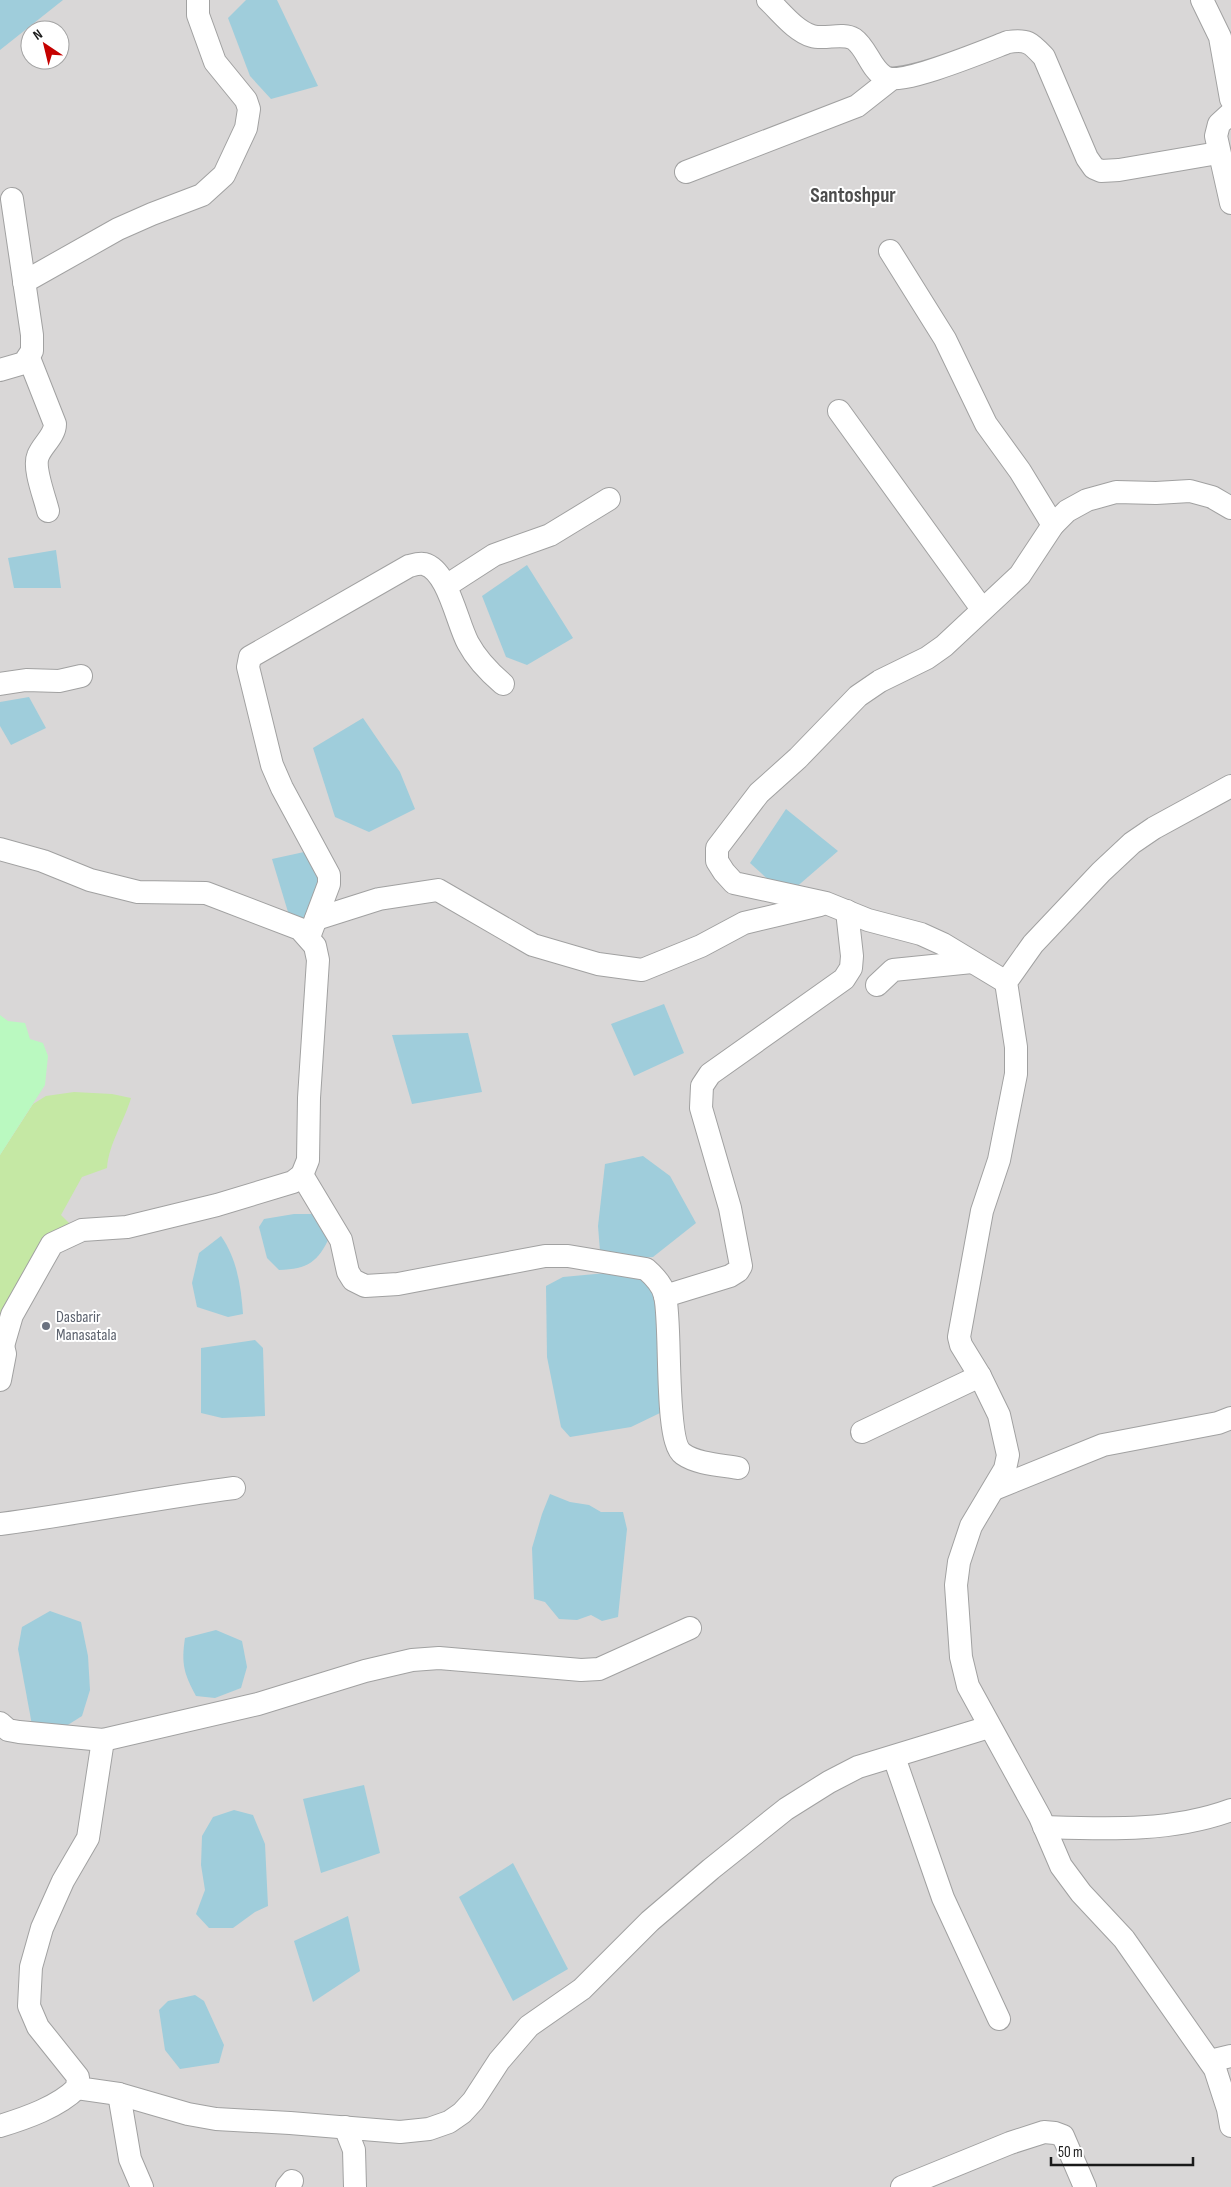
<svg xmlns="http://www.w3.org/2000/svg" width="1231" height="2187" viewBox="0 0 1231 2187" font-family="'Sofia Sans Condensed',sans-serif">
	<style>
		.residential { fill: #d9d7d7; fill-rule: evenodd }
		.grass { fill: #c5e8a4 }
		.park { fill: #baf9c0 }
		.water { fill: #9fcddb }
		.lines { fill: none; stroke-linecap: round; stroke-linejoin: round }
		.minor-casing { stroke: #a1a1a1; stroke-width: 24 }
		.minor { stroke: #fff; stroke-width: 22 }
		.worship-dot { fill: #6b7280; stroke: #fff; stroke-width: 2 }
		.labels { text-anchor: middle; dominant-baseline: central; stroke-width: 4; stroke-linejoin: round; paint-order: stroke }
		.worship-label { font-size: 16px; fill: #5b616d; stroke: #fff; text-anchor: start }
		.district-label { font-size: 21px; font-weight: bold; fill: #4d4d4d; stroke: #fff }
	</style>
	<rect width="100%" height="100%" fill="#ece8df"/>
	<path class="residential" d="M 0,0 L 1231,0 L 1231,2187 L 0,2187 ZM 30,30 L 60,30 L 60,60 L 30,60 Z"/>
	<path class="grass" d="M 74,1092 L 112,1094 L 131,1098 C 124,1122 109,1143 107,1168 L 82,1177 L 61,1215 L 69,1223 L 67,1232 L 11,1307 L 0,1315 L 0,1155 L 33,1104 L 46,1096 Z"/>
	<polygon class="park" points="0,1015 8,1021 25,1023 30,1039 43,1043 48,1056 45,1085 0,1155"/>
	<g class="water">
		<polygon points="0,0 63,0 0,50"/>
		<polygon points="246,0 277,0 318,86 271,99 250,76 228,18"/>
		<polygon points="56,550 61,588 14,588 8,558"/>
		<polygon points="527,565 573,638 527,665 506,657 482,596"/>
		<polygon points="29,697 46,728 11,745 0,726 0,702"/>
		<polygon points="363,718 400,772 415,809 369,832 335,817 313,748"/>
		<polygon points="786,809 838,851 786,896 750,863"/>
		<polygon points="327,847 328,918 291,922 272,859"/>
		<polygon points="664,1004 684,1053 634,1076 611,1024"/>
		<polygon points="468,1033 482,1092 412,1104 392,1035"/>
		<polygon points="643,1156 670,1176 696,1223 653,1257 614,1260 600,1251 598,1226 605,1164"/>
		<path d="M 294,1214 L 313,1214 L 330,1236 C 318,1262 308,1269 279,1270 L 267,1258 L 259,1227 L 264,1219 Z"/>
		<path d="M 221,1236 C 237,1259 241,1286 243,1314 L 228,1317 L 197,1307 L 192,1283 L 199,1253 Z"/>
		<polygon points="606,1273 648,1275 663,1302 668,1395 660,1413 631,1427 570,1437 561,1427 547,1357 546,1286 563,1277"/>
		<polygon points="255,1340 263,1348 265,1416 222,1418 201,1413 201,1348"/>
		<polygon points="550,1494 570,1502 589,1505 601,1512 623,1512 627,1529 618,1617 602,1621 591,1615 577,1620 559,1619 545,1602 534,1599 532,1548 542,1514"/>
		<polygon points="50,1611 81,1622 88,1656 90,1690 82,1716 63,1728 32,1725 18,1649 22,1627"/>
		<path d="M 216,1630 L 242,1641 L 247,1667 L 241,1688 L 215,1698 L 196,1696 C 184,1674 181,1664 185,1638 Z"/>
		<polygon points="364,1785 380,1853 321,1873 303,1799"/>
		<polygon points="234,1810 253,1815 265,1844 268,1906 255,1912 233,1928 209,1928 196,1914 205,1890 201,1865 202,1836 213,1817"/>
		<polygon points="513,1863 568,1969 513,2001 459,1897"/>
		<polygon points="348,1916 360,1971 313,2002 294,1941"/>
		<polygon points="195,1995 204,2001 224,2045 219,2063 180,2069 165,2050 159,2010 168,2001"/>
	</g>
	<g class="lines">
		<g class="minor-casing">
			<g id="minor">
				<path d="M 768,0 C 781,12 795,31 812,36 C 825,40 842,32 854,39 C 867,48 871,70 885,77 C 901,86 987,50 1008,42 C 1028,39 1031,43 1044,57 L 1087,158 L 1094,168 L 1101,171 L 1119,170 L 1218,153"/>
				<polyline points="1202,0 1220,37 1231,99"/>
				<polyline points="1231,113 1219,124 1216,136 1231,203"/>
				<polyline points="686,172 857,106 890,80"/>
				<polyline points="890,251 945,339 986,424 1020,471 1053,525"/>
				<polyline points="24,282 118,229 152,214 202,195 224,175 246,128 249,109 246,100 215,62 198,15 198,0"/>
				<path d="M 29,358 L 55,424 C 55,436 42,445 38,456 C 33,468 45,498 48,511"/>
				<polyline points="0,370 24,363 32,351 32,335 12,199"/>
				<polyline points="839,411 982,609"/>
				<polyline points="446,586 494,555 550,535 609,499"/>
				<polyline points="0,684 26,680 59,681 81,676"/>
				<polyline points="1231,786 1154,828 1132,843 1101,872 1033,944 1006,982 1016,1047 1016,1074 999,1160 982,1211 959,1337 961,1345 980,1376 999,1415 1008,1455 1005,1469 971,1526 959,1562 956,1585 961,1657 968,1686 1040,1817 1061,1866 1081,1893 1124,1939 1215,2069 1228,2109 1231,2126"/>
				<polyline points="0,849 43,861 90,880 138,892 206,893 300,929 315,946 318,960 309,1098 308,1160 302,1175 293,1182 217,1205 127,1227 82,1230 52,1244 12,1315 3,1346"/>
				<polyline points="316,919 379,899 438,890 533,945 598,964 642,970 701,946 744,923 820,905"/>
				<path d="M 309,937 L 329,884 L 329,875 L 282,788 L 272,765 L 248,667 L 250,657 L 409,566 C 413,565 419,563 424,564 C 448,570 457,623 468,643 C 477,660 489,672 503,684"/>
				<polyline points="1006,982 943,944 921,934 868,920 826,903 734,883 724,872 717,861 717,848 759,793 798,758 858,696 880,681 927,658 944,646 1020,575 1053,525 1067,511 1087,500 1116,492 1156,493 1190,491 1212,497 1231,508"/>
				<polyline points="877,985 893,970 972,962"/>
				<path d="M 302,1175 L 341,1240 L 348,1272 L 353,1280 L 365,1286 L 398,1284 L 545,1256 L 568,1256 L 646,1269 C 654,1276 663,1285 665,1296 C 672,1325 664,1441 683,1454 C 697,1464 721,1465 738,1468"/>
				<polyline points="665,1296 730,1276 738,1271 741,1266 730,1208 701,1108 702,1086 710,1074 844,979 851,968 852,956 847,911"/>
				<polyline points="0,1345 3,1346 5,1354 0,1380"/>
				<polyline points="862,1432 980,1376"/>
				<polyline points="994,1489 1103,1445 1218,1423 1231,1418"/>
				<path d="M 0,1524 C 78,1514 156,1498 234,1488"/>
				<polyline points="0,1723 8,1730 19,1732 103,1740 258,1704 365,1671 412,1660 439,1658 581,1670 599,1669 690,1628"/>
				<polyline points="894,1757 943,1898 999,2019"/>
				<path d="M 1044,1827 C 1107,1829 1171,1832 1231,1810"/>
				<polyline points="1210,2061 1231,2056"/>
				<polyline points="77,2088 119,2094 188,2114 216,2119 290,2123 400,2132 429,2129 449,2122 462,2113 473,2101 499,2061 529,2026 582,1989 650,1921 711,1869 786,1809 829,1782 858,1767 989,1727"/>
				<polyline points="119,2094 130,2159 142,2187"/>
				<path d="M 0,2126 C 26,2118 58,2107 77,2088 L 78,2077 L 38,2027 L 29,2006 L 31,1967 L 42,1928 L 63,1881 L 88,1838 L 103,1740"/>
				<polyline points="345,2127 354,2150 355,2187"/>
				<polyline points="287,2187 292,2181"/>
				<polyline points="902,2187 1010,2143 1044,2132 1055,2133 1063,2136 1085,2187"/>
			</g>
		</g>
		<use href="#minor" class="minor"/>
	</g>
	<circle class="worship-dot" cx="46" cy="1326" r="5"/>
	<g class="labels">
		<g class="worship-label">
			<text x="56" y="1317">Dasbarir<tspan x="56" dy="18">Manasatala</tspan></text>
		</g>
		<g class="district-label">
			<text x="853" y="195">Santoshpur</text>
		</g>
	</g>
	<g transform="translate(45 45) rotate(325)"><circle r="24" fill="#ffffff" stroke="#a3a3a3"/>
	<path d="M0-4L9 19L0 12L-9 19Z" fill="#c50100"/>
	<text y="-8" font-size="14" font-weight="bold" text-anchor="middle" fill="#1a1a1a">N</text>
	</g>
	<path d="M1051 2157v8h142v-8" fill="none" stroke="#1a1a1a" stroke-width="2.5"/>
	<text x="1058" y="2157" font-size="15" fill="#1a1a1a" stroke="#ffffff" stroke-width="4" paint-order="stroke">50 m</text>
</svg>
